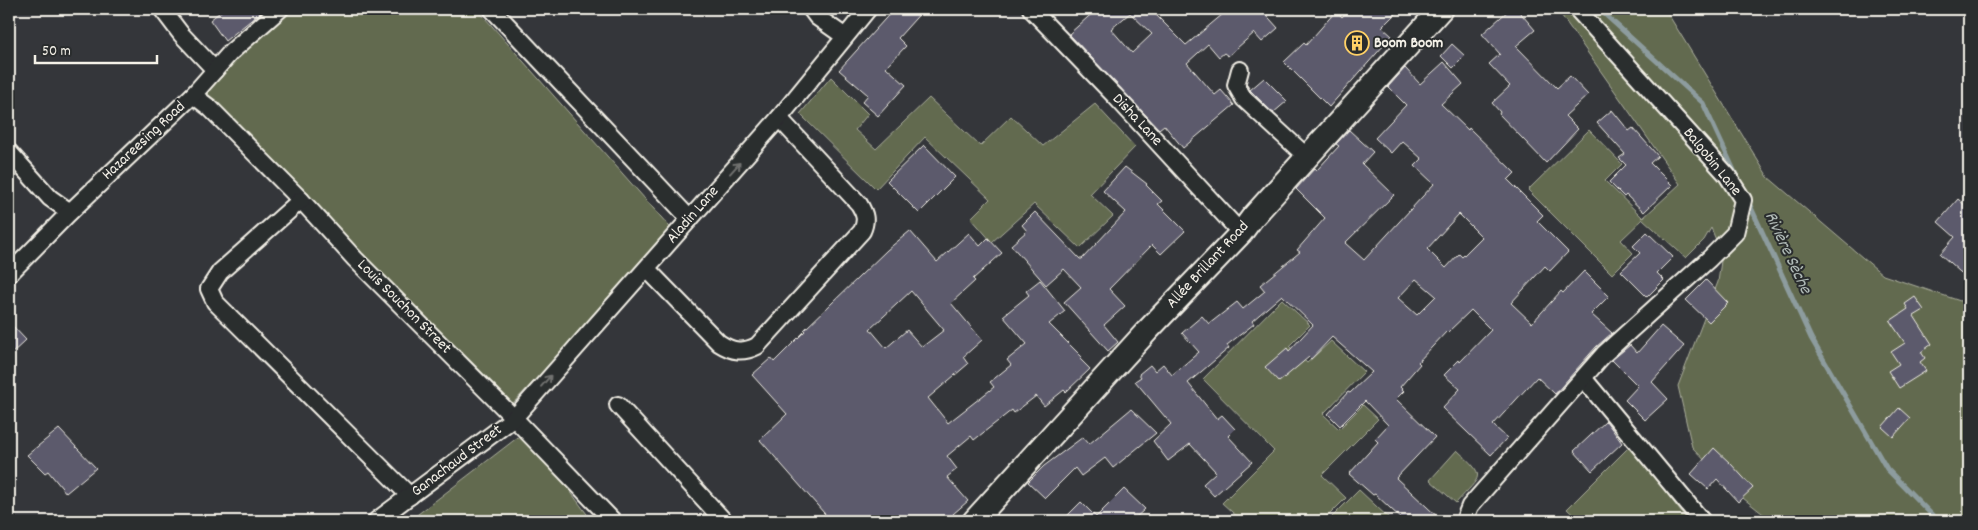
<svg xmlns="http://www.w3.org/2000/svg" width="1978" height="530" viewBox="0 0 1978 530" font-family="Dekko,sans-serif">
	<style>
		.green { fill: #626a50; stroke: #abae9c }
		.lines { fill: none; stroke-linecap: round; stroke-linejoin: round }
		.stream { stroke: #8d9c9e; stroke-width: 5 }
		.building { fill: #5b5a6c; stroke: #f4f1e8; fill-rule: evenodd }
		.minor-casing { stroke: #f4f1e8; stroke-width: 20 }
		.secondary-casing { stroke: #f4f1e8; stroke-width: 26 }
		.minor { stroke: #2a2d2e; stroke-width: 16 }
		.secondary { stroke: #2a2d2e; stroke-width: 22 }
		.oneway { stroke: #71726f }
		.labels { text-anchor: middle; dominant-baseline: central; stroke-width: 4; stroke-linejoin: round; paint-order: stroke }
		.poi-label { font-size: 16px; font-weight: bold; fill: #f4f1e8; stroke: #2a2d2e; text-anchor: start }
		.street-label { font-size: 16px; fill: #f4f1e8; stroke: #2a2d2e }
		.water-label { font-size: 18px; font-style: italic; fill: #afb9b6; stroke: #2a2d2e }
	</style>
	<rect width="100%" height="100%" fill="#34363a"/>
	<filter id="ink" filterUnits="userSpaceOnUse"><feTurbulence type="fractalNoise" baseFrequency=".02" numOctaves="2"/><feDisplacementMap in="SourceGraphic" scale="10" xChannelSelector="R" yChannelSelector="G"/><feConvolveMatrix kernelMatrix="1 2 1 2 8 2 1 2 1" color-interpolation-filters="sRGB"/></filter>
	<g filter="url(#ink)">
		<g class="green">
			<polygon points="289,9 477,9 676,234 512,404 198,89"/>
			<polygon points="1557,9 1665,9 1768,177 1883,275 1969,304 1969,521 1772,521 1734,491 1692,447 1678,386 1718,282 1722,254 1711,228 1704,240 1686,258 1643,219 1621,240 1633,253 1612,274 1528,190 1589,130 1622,164 1605,181 1643,218 1680,184"/>
			<polygon points="831,77 868,114 855,130 876,149 929,98 980,146 1011,116 1043,146 1095,104 1135,147 1090,194 1113,216 1080,248 1034,204 992,242 971,218 990,199 925,137 876,189 800,114"/>
			<polygon points="1282,299 1310,325 1289,346 1307,363 1331,341 1364,372 1323,414 1339,429 1363,405 1378,419 1322,475 1346,498 1323,521 1242,521 1222,503 1274,451 1203,379"/>
			<polygon points="526,431 592,521 409,521"/>
			<polygon points="1630,446 1688,521 1580,521 1567,509"/>
			<path d="M 1457,450 C 1487,478 1482,474 1456,503 L 1430,480 Z"/>
			<polygon points="1359,490 1392,521 1393,521 1328,521"/>
		</g>
		<g class="lines">
			<g class="stream">
				<polyline points="1599,9 1703,103 1738,179"/>
				<polyline points="1748,201 1811,338 1887,469 1938,521"/>
			</g>
		</g>
		<g class="building">
			<polygon points="224,9 265,9 225,41 210,20"/>
			<polygon points="894,9 924,9 898,38 906,46 886,67 906,85 878,116 862,102 868,95 839,70"/>
			<path d="M 1097,9 L 1150,9 L 1186,45 L 1229,9 L 1261,9 L 1278,28 L 1262,42 L 1254,33 L 1228,56 L 1224,53 L 1219,57 L 1208,44 L 1187,63 L 1215,95 L 1221,90 L 1234,105 L 1183,148 L 1164,125 L 1159,129 L 1069,34 ZM 1130,13 L 1152,34 L 1132,53 L 1111,29 Z"/>
			<polygon points="1349,9 1400,9 1382,27 1392,36 1329,107 1284,62 1304,43 1306,45 1336,11 1342,17"/>
			<polygon points="1510,9 1517,9 1535,30 1516,46 1557,88 1570,76 1588,95 1565,116 1578,129 1546,163 1499,114 1500,112 1492,103 1510,86 1489,64 1500,54 1482,34"/>
			<polygon points="1452,44 1465,56 1453,68 1441,56"/>
			<path d="M 1444,62 L 1463,84 L 1441,104 L 1468,130 L 1469,128 L 1515,173 L 1508,180 L 1543,215 L 1537,221 L 1568,252 L 1550,271 L 1545,266 L 1511,303 L 1532,323 L 1561,291 L 1563,293 L 1584,271 L 1609,296 L 1591,314 L 1612,333 L 1596,347 L 1555,394 L 1537,377 L 1493,425 L 1507,438 L 1491,455 L 1442,408 L 1460,389 L 1444,375 L 1459,360 L 1460,362 L 1491,330 L 1471,310 L 1448,332 L 1447,331 L 1418,362 L 1420,364 L 1400,387 L 1404,391 L 1396,399 L 1435,437 L 1396,478 L 1442,521 L 1404,521 L 1375,494 L 1373,495 L 1349,474 L 1378,442 L 1375,439 L 1388,425 L 1365,401 L 1340,426 L 1328,414 L 1348,392 L 1350,393 L 1372,372 L 1332,337 L 1311,359 L 1309,357 L 1279,382 L 1265,367 L 1287,348 L 1289,351 L 1313,325 L 1282,295 L 1252,321 L 1254,324 L 1227,345 L 1229,348 L 1188,383 L 1217,419 L 1222,415 L 1235,429 L 1228,436 L 1252,462 L 1214,496 L 1203,484 L 1216,472 L 1190,444 L 1168,461 L 1153,441 L 1171,424 L 1135,381 L 1141,377 L 1139,374 L 1150,365 L 1155,371 L 1163,364 L 1172,375 L 1199,352 L 1182,333 L 1202,316 L 1209,324 L 1237,302 L 1243,309 L 1265,291 L 1260,285 L 1300,252 L 1297,250 L 1325,218 L 1296,189 L 1315,168 L 1317,170 L 1339,146 L 1336,144 L 1349,130 L 1373,152 L 1362,164 L 1394,195 L 1345,243 L 1364,260 L 1434,184 L 1415,166 L 1422,159 L 1402,141 L 1391,153 L 1375,138 L 1406,105 L 1388,87 L 1405,68 L 1420,84 ZM 1459,214 L 1482,237 L 1462,257 L 1459,254 L 1446,268 L 1427,249 ZM 1416,279 L 1436,296 L 1417,315 L 1398,298 Z"/>
			<polygon points="1264,78 1287,101 1273,113 1250,90"/>
			<polygon points="1612,110 1629,131 1633,128 1658,156 1650,163 1672,185 1644,212 1626,195 1624,197 1609,182 1626,165 1619,158 1625,154 1597,123"/>
			<polygon points="924,145 955,177 919,213 887,181"/>
			<polygon points="1125,167 1147,184 1146,185 1162,201 1158,204 1185,231 1161,254 1152,245 1109,289 1125,306 1104,325 1118,342 1108,351 1064,302 1081,287 1064,269 1046,285 1011,245 1027,231 1022,225 1035,212 1080,259 1082,259 1126,212 1103,191"/>
			<polygon points="1958,199 1969,209 1969,280 1940,254 1955,237 1938,222"/>
			<path d="M 910,231 L 937,262 L 969,233 L 980,246 L 988,238 L 1002,253 L 973,279 L 975,281 L 951,303 L 982,340 L 963,357 L 968,364 L 928,398 L 948,423 L 994,387 L 990,382 L 1011,365 L 1007,360 L 1027,344 L 1003,316 L 1029,295 L 1026,291 L 1040,280 L 1065,311 L 1049,324 L 1082,357 L 1080,359 L 1090,369 L 1066,392 L 1064,390 L 1044,406 L 1036,396 L 1014,413 L 1012,410 L 974,440 L 971,436 L 947,456 L 957,469 L 947,477 L 968,501 L 953,514 L 959,521 L 831,521 L 760,440 L 787,414 L 752,375 L 771,358 L 774,362 L 805,331 L 804,330 L 887,250 ZM 911,291 L 944,330 L 922,347 L 907,330 L 886,348 L 870,329 Z"/>
			<polygon points="1647,232 1673,257 1657,273 1664,280 1647,297 1621,271 1640,253 1633,246"/>
			<polygon points="1706,280 1728,303 1709,322 1686,300"/>
			<polygon points="1915,297 1924,310 1914,316 1932,344 1921,352 1925,358 1920,362 1926,371 1899,388 1888,371 1899,364 1891,352 1905,343 1890,321 1908,309 1905,304"/>
			<polygon points="9,322 26,340 9,356"/>
			<polygon points="1661,326 1684,346 1652,382 1668,399 1645,420 1625,400 1638,386 1612,360 1630,345 1637,353"/>
			<polygon points="1899,408 1910,418 1893,437 1882,427"/>
			<polygon points="1131,409 1156,433 1113,468 1105,458 1081,476 1075,468 1045,498 1028,482 1044,466 1083,437 1089,444"/>
			<polygon points="1606,421 1622,443 1592,471 1574,451"/>
			<polygon points="59,429 96,468 66,493 48,471 45,473 27,455"/>
			<polygon points="1714,448 1731,464 1753,488 1738,502 1717,479 1708,489 1691,474"/>
			<polygon points="1124,489 1145,509 1132,521 1062,521 1081,502 1096,517"/>
		</g>
		<g class="lines">
			<g class="minor-casing">
				<g id="minor">
					<polyline points="162,9 181,34 215,70"/>
					<polyline points="492,9 690,219"/>
					<polyline points="811,9 817,17 844,36"/>
					<polyline points="1031,9 1115,96 1241,233"/>
					<polyline points="1240,70 1236,85 1244,99 1307,157"/>
					<polyline points="193,95 210,108 301,200 355,259 514,418 613,521"/>
					<polyline points="9,152 50,198 70,212"/>
					<polyline points="301,200 220,272 209,289 215,302 410,496"/>
					<path d="M 647,269 L 719,343 C 733,352 743,353 757,346 L 862,231 C 867,220 865,214 859,204 L 779,118"/>
					<polyline points="9,274 70,212 193,95 231,52 280,9"/>
					<polyline points="1584,379 1702,521"/>
					<polyline points="618,405 724,521"/>
					<polyline points="376,521 514,418 779,118 868,9"/>
					<polyline points="1467,521 1466,516 1470,506 1604,354 1709,259 1735,233 1743,200 1727,175 1577,9"/>
				</g>
			</g>
			<g class="secondary-casing">
				<polyline id="secondary" points="974,521 1147,331 1241,233 1252,218 1441,9"/>
			</g>
			<use href="#minor" class="minor"/>
			<use href="#secondary" class="secondary"/>
		</g>
		<defs><path id="oneway-shaft" d="M-6 0H5M1.5-3L5.5 0L1.5 3" fill="none" stroke-width="1.6" stroke-linecap="round" stroke-linejoin="round" transform="scale(1.25)"/></defs>
		<g class="oneway">
			<use href="#oneway-shaft" transform="translate(735 168) rotate(-48)"/>
			<use href="#oneway-shaft" transform="translate(546 381) rotate(-49)"/>
		</g>
	</g>
	<defs>
		<g id="building-ring" transform="scale(1.25)"><circle r="9.5" fill="#2a2d2e" stroke="#ffd166" stroke-width="1.5"/><path d="M-4-6H4V6H1V3H-1V6H-4ZM-2.5-4.3h1.7v1.8h-1.7ZM.8-4.3h1.7v1.8H.8ZM-2.5-1h1.7V.8h-1.7ZM.8-1h1.7V.8H.8Z" fill="#ffd166"/></g>
	</defs>
	<g fill-rule="evenodd">
		<use href="#building-ring" x="1357" y="43"/>
	</g>
	<g class="labels">
		<g class="poi-label">
			<text x="1374" y="43">Boom Boom</text>
		</g>
		<g class="street-label">
			<text transform="translate(1137 120) rotate(47)">Disha Lane</text>
			<text transform="translate(144 141) rotate(-43)">Hazareesing Road</text>
			<text transform="translate(1712 162) rotate(51)">Balgobin Lane</text>
			<text transform="translate(693 215) rotate(-49)">Aladin Lane</text>
			<text transform="translate(1208 265) rotate(-47)">Allée Brillant Road</text>
			<text transform="translate(404 307) rotate(45)">Louis Souchon Street</text>
			<text transform="translate(457 461) rotate(-37)">Ganachaud Street</text>
		</g>
		<g class="water-label">
			<text transform="translate(1787 253) rotate(65)">Rivière Sèche</text>
		</g>
	</g>
	<rect width="1978" height="530" fill="none" stroke="#2a2d2e" stroke-width="30"/>
	<rect x="15" y="15" width="1948" height="500" fill="none" stroke="#f4f1e8" stroke-width="2" filter="url(#ink)"/>
	<path d="M35 55v8h122v-8" fill="none" stroke="#f4f1e8" stroke-width="2.5"/>
	<text x="42" y="55" font-size="15" fill="#f4f1e8" stroke="#2a2d2e" stroke-width="4" paint-order="stroke">50 m</text>
</svg>
